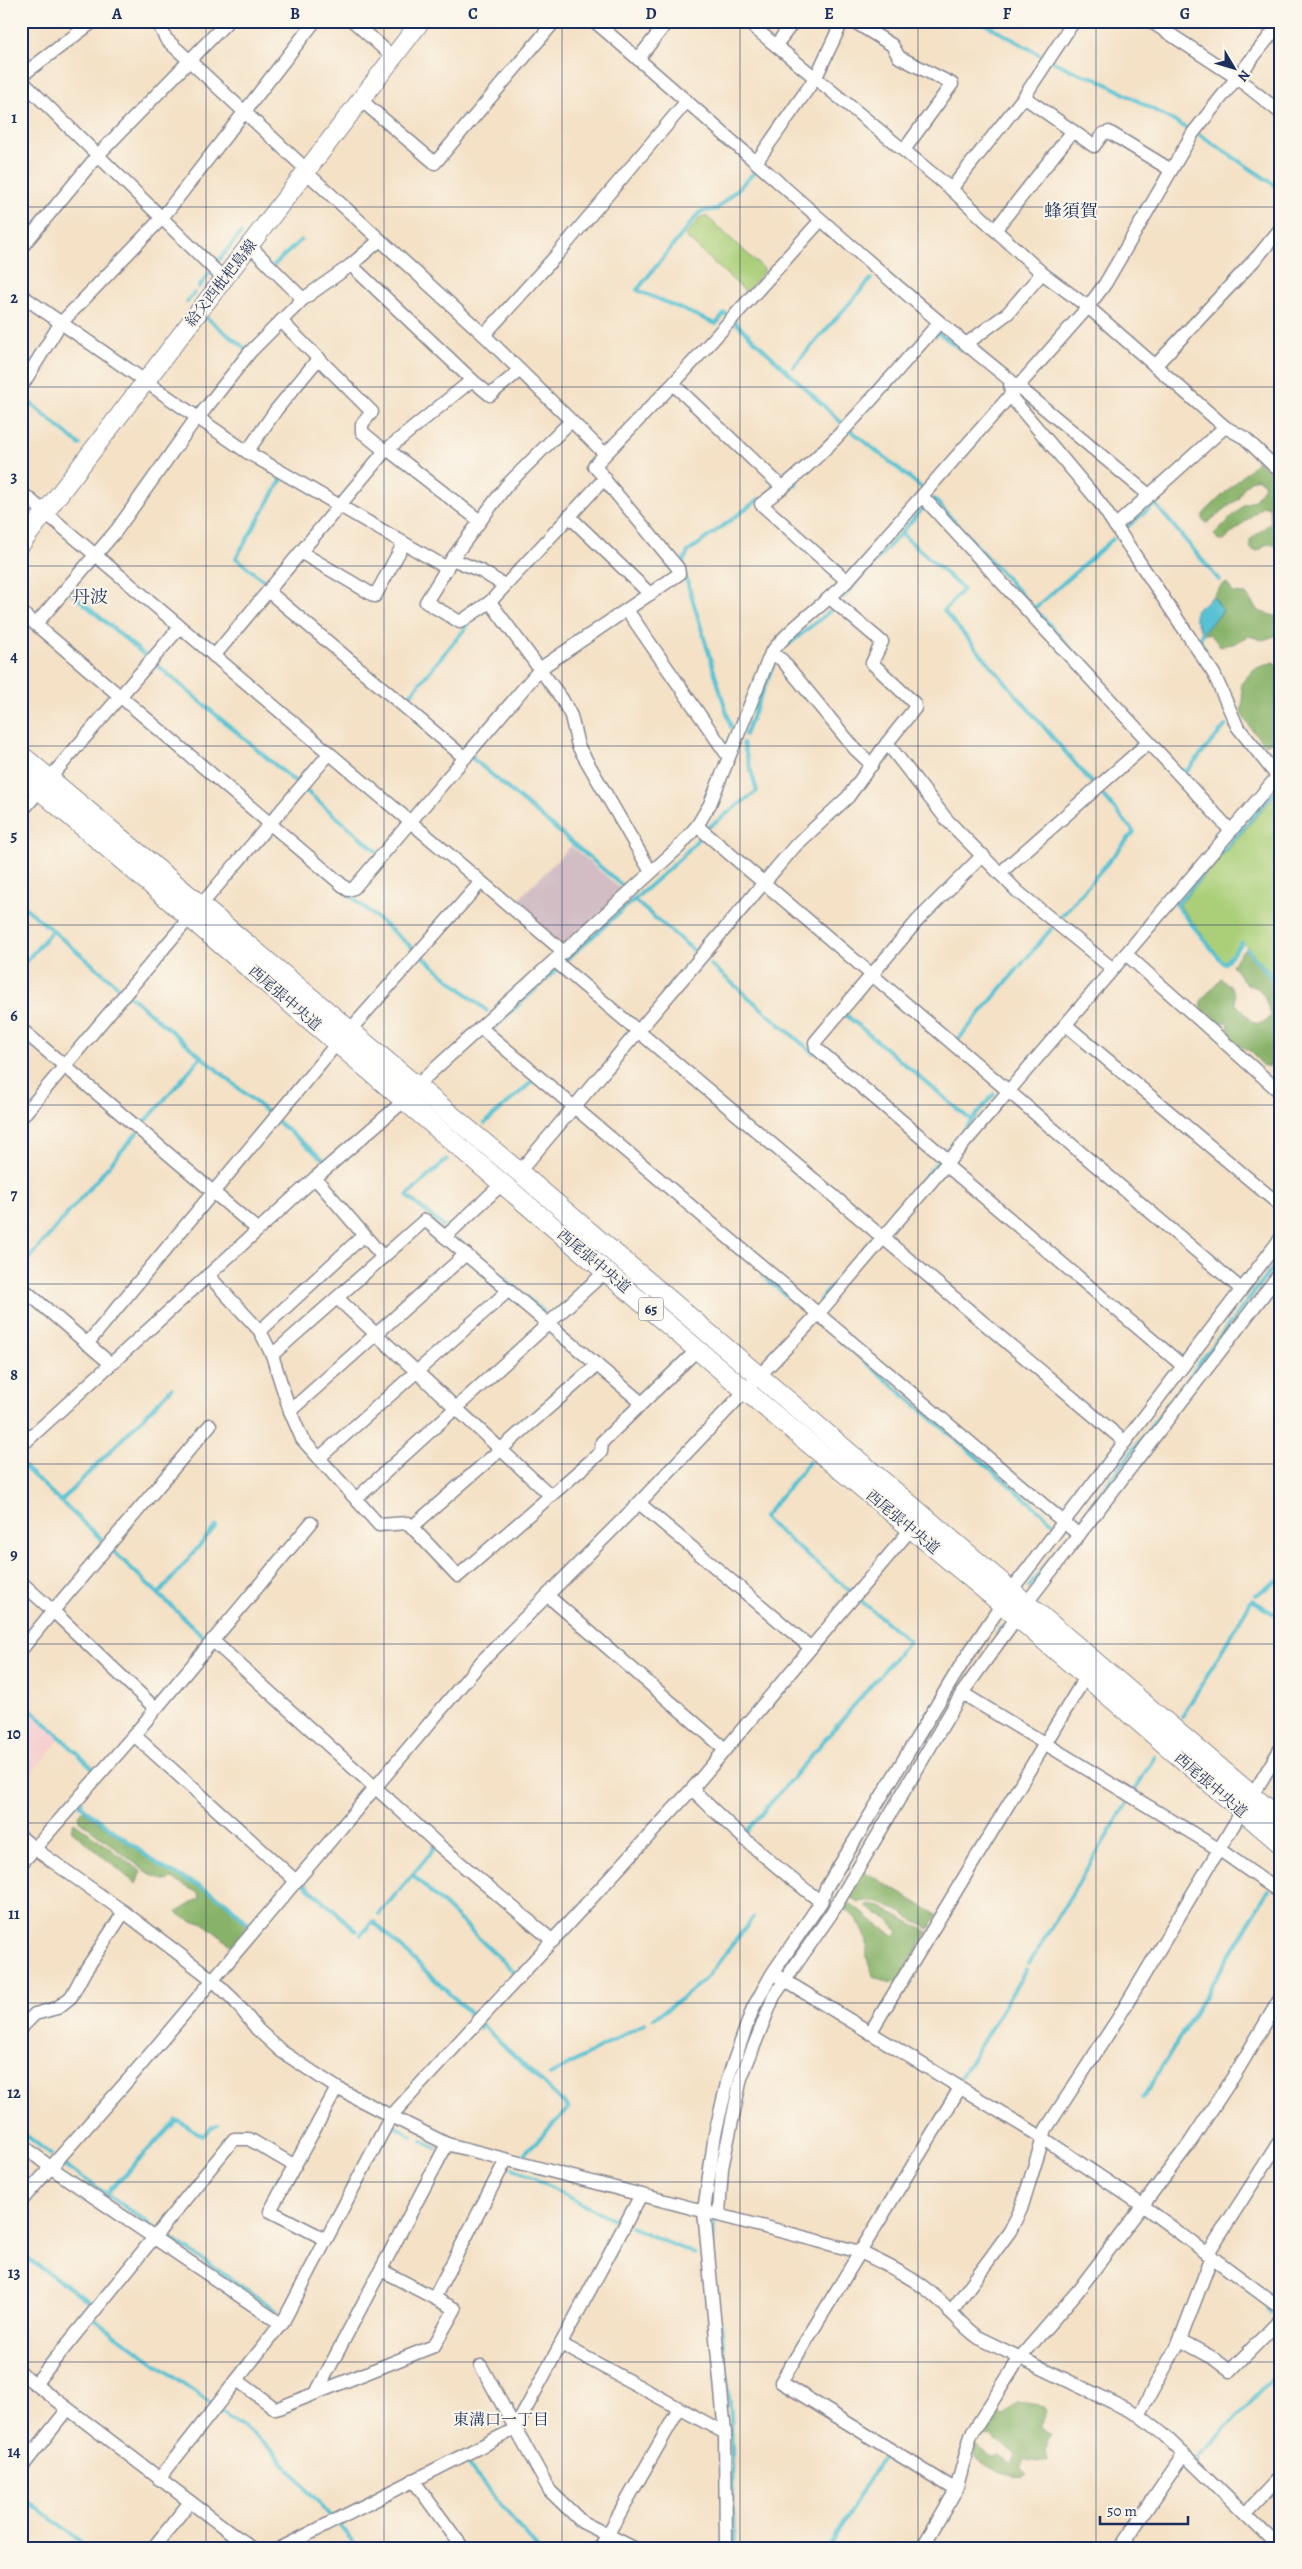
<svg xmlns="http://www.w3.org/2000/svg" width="1302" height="2569" viewBox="0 0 1302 2569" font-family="Alegreya,'Noto Serif JP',serif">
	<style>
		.built { fill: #f7cfd0 }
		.industrial { fill: #d2bdc5 }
		.green { fill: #abcf79; stroke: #637f6c }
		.forest { fill: #88b269; stroke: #527064 }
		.water { fill: #57c2d3; stroke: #397898 }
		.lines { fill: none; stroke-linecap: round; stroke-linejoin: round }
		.stream { stroke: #57c2d3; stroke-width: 4 }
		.street-casing { stroke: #888892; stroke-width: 15 }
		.secondary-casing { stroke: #888892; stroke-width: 20 }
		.primary-casing { stroke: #888892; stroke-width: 21 }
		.street { stroke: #fff; stroke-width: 12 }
		.secondary { stroke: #fff; stroke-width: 18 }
		.primary { stroke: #fff; stroke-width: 19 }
		.grid { fill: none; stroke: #1b2f5e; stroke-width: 1; stroke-opacity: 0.55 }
		.labels { text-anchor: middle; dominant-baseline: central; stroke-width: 4; stroke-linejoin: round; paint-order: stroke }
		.shield { fill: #fbf7ec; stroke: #5e6b89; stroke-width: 1 }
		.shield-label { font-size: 14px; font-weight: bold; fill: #1b2f5e }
		.street-label { font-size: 15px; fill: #1b2f5e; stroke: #fbf7ec }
		.neighbourhood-label { font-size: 16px; fill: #1b2f5e; stroke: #fbf7ec }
		.quarter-label { font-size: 18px; fill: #1b2f5e; stroke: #fbf7ec }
		.neatline { fill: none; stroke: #1b2f5e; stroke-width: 2 }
		.grid-label { font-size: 16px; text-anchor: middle; font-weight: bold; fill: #1b2f5e }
	</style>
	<rect width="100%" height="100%" fill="#fbf7ec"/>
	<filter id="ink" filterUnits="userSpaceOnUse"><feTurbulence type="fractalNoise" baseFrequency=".02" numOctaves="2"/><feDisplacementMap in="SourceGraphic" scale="10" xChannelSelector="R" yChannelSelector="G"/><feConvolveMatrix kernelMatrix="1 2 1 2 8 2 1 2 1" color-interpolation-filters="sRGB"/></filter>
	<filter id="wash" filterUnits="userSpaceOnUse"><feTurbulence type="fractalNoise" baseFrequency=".0096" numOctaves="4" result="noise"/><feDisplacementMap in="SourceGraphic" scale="20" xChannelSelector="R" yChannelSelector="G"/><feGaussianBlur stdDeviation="1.12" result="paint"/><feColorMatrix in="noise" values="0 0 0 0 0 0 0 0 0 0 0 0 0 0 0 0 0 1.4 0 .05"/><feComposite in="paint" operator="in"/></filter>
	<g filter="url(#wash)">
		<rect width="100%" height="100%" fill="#f4e1c6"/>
		<polygon class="built" points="21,1702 60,1739 21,1786"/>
		<polygon class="industrial" points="571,846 623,891 562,947 513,905"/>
		<g class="green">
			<polygon points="706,216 765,270 746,292 685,236 701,217"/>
			<polygon points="1280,789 1281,789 1281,985 1242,941 1224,962 1179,905"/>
		</g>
		<g class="forest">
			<path d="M 1258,461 L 1281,480 L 1281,546 L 1267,544 L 1260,550 L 1255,551 L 1250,548 L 1250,540 L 1271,522 L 1270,508 L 1264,505 L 1223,541 L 1218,540 L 1214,534 L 1244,505 L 1256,499 L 1265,484 L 1257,478 C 1245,483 1242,489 1238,499 L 1207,523 L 1203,520 L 1203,514 Z"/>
			<polygon points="1227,583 1233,593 1246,594 1258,611 1281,618 1281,634 1263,640 1249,636 1233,644 1220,646 1210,634 1202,633 1222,613 1213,596 1222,585"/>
			<polygon points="1274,662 1281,669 1281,744 1278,741 1264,744 1252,730 1241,713 1243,701 1241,684 1254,669"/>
			<path d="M 1243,950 L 1246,950 L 1281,992 L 1281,1046 C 1272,1049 1274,1060 1269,1067 L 1262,1065 L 1252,1052 L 1236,1044 L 1230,1037 L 1227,1022 L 1217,1023 C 1209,1017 1201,1011 1201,1001 L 1221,978 C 1231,987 1236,990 1235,1003 L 1253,1022 L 1258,1024 L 1267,1021 L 1271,1015 L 1265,998 L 1259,989 L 1245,983 L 1232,965 Z"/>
			<path d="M 83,1810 L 163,1869 L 200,1887 L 225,1903 L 252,1929 L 236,1949 L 202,1922 C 191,1923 185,1919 177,1912 L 200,1898 L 198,1893 L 172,1879 L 165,1881 L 145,1871 L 79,1820 L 78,1815 Z"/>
			<polygon points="74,1822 142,1872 136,1884 71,1830"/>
			<path d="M 862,1870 L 937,1915 L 929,1929 C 908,1917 884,1898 859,1902 L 847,1895 Z"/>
			<path d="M 845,1900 C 863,1911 876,1926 895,1936 L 899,1932 L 888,1920 L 866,1907 L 869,1905 L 881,1907 L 928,1932 L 897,1983 L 888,1982 L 873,1976 C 872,1969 868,1964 867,1958 C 866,1953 868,1947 867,1942 C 863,1926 855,1915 842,1907 Z"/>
			<path d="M 1018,2402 L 1044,2407 L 1046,2410 L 1041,2427 L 1052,2434 L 1045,2450 L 1047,2462 L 1024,2459 L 1020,2468 L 1026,2472 L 1024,2476 C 1007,2479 989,2467 975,2458 L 973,2449 L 975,2445 L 992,2458 L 999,2457 L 1011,2464 L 1015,2455 L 992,2435 L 988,2436 L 982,2432 L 982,2427 L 991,2413 L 1004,2416 Z"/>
		</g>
		<polygon class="water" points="1213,596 1223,611 1202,633 1195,620 1195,611"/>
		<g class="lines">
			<g class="stream">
				<polyline points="980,21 1044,57"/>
				<polyline points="1054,62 1080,74 1096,78 1190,130"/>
				<polyline points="1200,135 1281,189"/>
				<polyline points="214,264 215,265 241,233"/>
				<polyline points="274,265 301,240"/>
				<polyline points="199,287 211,271"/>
				<polyline points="187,302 194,293"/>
				<polyline points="727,315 725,313 716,324 637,290 700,212 717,209 756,171"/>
				<polyline points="207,318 246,349 245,351"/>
				<polyline points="734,321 842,423"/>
				<polyline points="935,336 938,332 961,350"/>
				<polyline points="793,367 871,279"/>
				<polyline points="21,395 80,445"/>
				<polyline points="848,428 922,488"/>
				<polyline points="934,499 1108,689"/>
				<polyline points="774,502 797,483"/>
				<polyline points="1127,527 1155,504 1219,580"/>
				<polyline points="901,533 963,589 944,611 1092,783"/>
				<polyline points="684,570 683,562 688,552 759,499"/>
				<polyline points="684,571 731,727"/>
				<polyline points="268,584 236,558 282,479 279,478"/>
				<polyline points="69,591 148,658"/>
				<polyline points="844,597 924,507"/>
				<polyline points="1035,608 1113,539"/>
				<polyline points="1202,633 1200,641 1206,651"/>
				<polyline points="788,645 830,611"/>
				<polyline points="156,664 299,785"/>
				<polyline points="405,701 469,624"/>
				<polyline points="745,735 774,663"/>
				<polyline points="473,755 471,757 623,886"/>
				<polyline points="1182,770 1185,773 1226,725"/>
				<polyline points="305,790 379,853"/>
				<polyline points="709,827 757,791 743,743"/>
				<polyline points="348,894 415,950"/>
				<polyline points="634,900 698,954"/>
				<polyline points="21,904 124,991"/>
				<polyline points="1061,917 1134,832 1101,793"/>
				<polyline points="1242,943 1224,964 1176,905 1278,788"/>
				<polyline points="1247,949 1281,989"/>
				<polyline points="422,956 487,1011"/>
				<polyline points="566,960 682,857 698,839"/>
				<polyline points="710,964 813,1053"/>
				<polyline points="21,967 53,930"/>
				<polyline points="130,996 268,1113"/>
				<polyline points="844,1015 845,1014 972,1121"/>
				<polyline points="494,1028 557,969"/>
				<polyline points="957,1041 1051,929"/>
				<polyline points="278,1122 323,1159"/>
				<polyline points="485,1123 534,1080"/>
				<polyline points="141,1127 201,1057"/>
				<polyline points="945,1152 994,1094"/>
				<polyline points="443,1226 407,1196 447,1159"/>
				<polyline points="882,1226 939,1160 937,1158"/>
				<polyline points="457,1239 543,1311"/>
				<polyline points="21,1268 137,1133"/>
				<polyline points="762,1275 808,1314"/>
				<polyline points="820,1300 871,1240"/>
				<polyline points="822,1325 1054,1523"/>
				<polyline points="809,1462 763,1518 850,1591"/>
				<polyline points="21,1464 104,1542"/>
				<polyline points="61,1501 172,1388"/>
				<polyline points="1079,1521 1281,1257"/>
				<polyline points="112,1550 206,1639"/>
				<polyline points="1029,1587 1065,1540"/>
				<polyline points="159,1594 216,1526"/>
				<polyline points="1255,1595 1281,1579"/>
				<polyline points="997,1634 1002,1627"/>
				<polyline points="21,1700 97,1772"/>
				<polyline points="1182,1717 1252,1600 1281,1618"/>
				<polyline points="1133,1793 1155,1756"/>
				<polyline points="82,1802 80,1805 163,1868 200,1886 226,1902 252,1927"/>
				<polyline points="747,1831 909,1641 859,1599"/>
				<polyline points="413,1875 516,1974 515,1975"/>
				<polyline points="302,1882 357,1931"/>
				<polyline points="1274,1883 1281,1872"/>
				<polyline points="379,1914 435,1848 433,1847"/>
				<polyline points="361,1935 373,1921 474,2017"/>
				<polyline points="1029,1964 1129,1800"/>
				<polyline points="782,1974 830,1904"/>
				<polyline points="654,2018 685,1996 707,1977 753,1918"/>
				<polyline points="479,2029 482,2025 569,2108 524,2154"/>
				<polyline points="743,2056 768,1996"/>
				<polyline points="550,2075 645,2023"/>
				<polyline points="958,2082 1026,1970"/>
				<polyline points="1143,2098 1269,1890"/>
				<polyline points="389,2128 394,2126 412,2136"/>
				<polyline points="21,2131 51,2155"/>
				<polyline points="422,2141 436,2148"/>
				<polyline points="718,2156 728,2111"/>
				<polyline points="60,2162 153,2226"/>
				<path d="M 513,2168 C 549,2185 583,2206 620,2222"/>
				<polyline points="106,2194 177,2120 203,2136 210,2128 218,2125"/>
				<polyline points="631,2227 695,2254"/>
				<polyline points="162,2232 276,2310"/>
				<polyline points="713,2247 714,2219"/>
				<polyline points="21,2254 92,2303"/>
				<polyline points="1277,2297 1281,2291"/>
				<polyline points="1267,2309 1270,2314"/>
				<polyline points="94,2319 212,2404"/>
				<polyline points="721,2323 731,2414 734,2548"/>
				<polyline points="219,2410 270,2447 332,2518"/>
				<polyline points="1198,2461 1197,2459 1281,2369"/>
				<polyline points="465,2462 537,2548"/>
				<polyline points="21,2495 88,2548"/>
				<polyline points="338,2524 358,2548"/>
				<polyline points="828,2548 886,2451"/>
			</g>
		</g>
	</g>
	<g filter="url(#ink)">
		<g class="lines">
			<g class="street-casing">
				<g id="street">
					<polyline points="157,21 166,39 308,171"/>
					<polyline points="353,21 394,58"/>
					<path d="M 594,21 C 734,140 867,265 1010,380 L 1011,397 L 1100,503 L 1214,674 L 1237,726 L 1281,781"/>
					<polyline points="746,21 951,189 1042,273 1088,307 1225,427 1245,438 1275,467 1281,465"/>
					<polyline points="853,21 892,45 899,57 952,84 904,150"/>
					<polyline points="1150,21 1237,78 1281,113"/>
					<polyline points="776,45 794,21"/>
					<polyline points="638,59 668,21"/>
					<polyline points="21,76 94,21"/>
					<polyline points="21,80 224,279"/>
					<polyline points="1024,97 1094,146 1103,134 1109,132 1171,170"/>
					<polyline points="362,101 435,163 555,21"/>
					<polyline points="757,161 816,77 841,24 839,21"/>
					<polyline points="306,172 484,335 605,454"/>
					<polyline points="951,189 1024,97 1074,21"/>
					<polyline points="995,230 1073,131"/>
					<polyline points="250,246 303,299"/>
					<polyline points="21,248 98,155 228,21"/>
					<polyline points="351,265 472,380"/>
					<polyline points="21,295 247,452 447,568 426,602 460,622 490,602 605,478 594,466 673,384 820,221"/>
					<polyline points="281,321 372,412 362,424 362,432 385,451"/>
					<polyline points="484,335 555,257 687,101"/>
					<polyline points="966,344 1008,313 1042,273"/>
					<polyline points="1155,366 1259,255 1281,228"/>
					<polyline points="1014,383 1149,495"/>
					<polyline points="673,384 783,488"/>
					<polyline points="21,387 60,324 162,218 315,21"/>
					<polyline points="198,418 250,352 303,299 351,265 380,240"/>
					<polyline points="387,449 480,521"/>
					<polyline points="247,452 276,410 319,358"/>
					<polyline points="21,492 564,952"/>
					<polyline points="922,496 1231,831"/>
					<polyline points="569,516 650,594"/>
					<polyline points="1115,526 1225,427"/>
					<polyline points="302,553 375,596 403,545"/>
					<polyline points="452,559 506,486 571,421"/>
					<polyline points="449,564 452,559 481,571 504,585"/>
					<path d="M 847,581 L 761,504 C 829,455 883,385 939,323"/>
					<polyline points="269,592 465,758"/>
					<polyline points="490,602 562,699 571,716 578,746 651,872"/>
					<polyline points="627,610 728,756"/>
					<polyline points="21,612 348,890 354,888 541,668 679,574 678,568 604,479"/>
					<polyline points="36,624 116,531 197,417"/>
					<polyline points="771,653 782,660 855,749 872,765"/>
					<polyline points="214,656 385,451 472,380 490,395 519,371"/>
					<polyline points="887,743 947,820 1018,892 1113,969"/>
					<polyline points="49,779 180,627"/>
					<polyline points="21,812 40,790"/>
					<polyline points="697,826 1241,1289"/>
					<polyline points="1000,873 1148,743"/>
					<polyline points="201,905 329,754"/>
					<polyline points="1126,954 1281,1093"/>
					<polyline points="555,961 1125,1442"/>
					<polyline points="1066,1025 1281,1206"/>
					<polyline points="481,1028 1079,1535"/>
					<polyline points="21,1029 258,1230"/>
					<polyline points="350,1030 481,882"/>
					<polyline points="21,1118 190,917"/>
					<polyline points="949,1161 816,1048 815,1042 918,920 983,855"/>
					<polyline points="946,1165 1183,1366"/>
					<polyline points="519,1172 795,846 848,797 887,743 915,708 914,703 872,663 882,642 831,599"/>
					<polyline points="315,1178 383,1257"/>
					<polyline points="445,1237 503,1183"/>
					<polyline points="208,1275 260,1331 272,1355 290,1411 302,1439 379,1525 408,1523 458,1576 601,1452 602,1442 698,1349"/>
					<polyline points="21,1287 111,1364"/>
					<polyline points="337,1298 550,1495"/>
					<polyline points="260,1331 364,1235"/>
					<polyline points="87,1344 338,1042"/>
					<polyline points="272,1355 425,1220 642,1403"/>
					<polyline points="290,1411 466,1254"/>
					<path d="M 21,1446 L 315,1178 L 405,1100 L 416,1086 L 678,848 L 697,826 L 710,804 L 771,653 C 792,625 823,606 847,581 L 1088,307 L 1105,284 L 1193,133 L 1281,22"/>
					<polyline points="319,1458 509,1290"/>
					<polyline points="356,1499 606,1271"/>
					<polyline points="639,1503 811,1648"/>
					<polyline points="412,1527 597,1365"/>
					<polyline points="21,1582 53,1611 21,1650"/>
					<polyline points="548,1596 725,1749"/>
					<polyline points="1025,1605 1281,1272"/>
					<polyline points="212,1640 441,1847 553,1941"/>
					<polyline points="962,1693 1220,1850 1281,1893"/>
					<polyline points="155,1708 53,1611 210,1425"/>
					<polyline points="134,1735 296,1881"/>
					<path d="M 692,1789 C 733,1830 775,1867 821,1902"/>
					<polyline points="1252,1796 1281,1748"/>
					<path d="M 21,1837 L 35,1849 L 124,1912 L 213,1980 L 234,2000 L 257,2029 L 281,2051 L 337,2088 L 391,2116 L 447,2144 L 860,2252 C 887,2265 915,2278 937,2298 C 953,2312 960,2325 979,2338 L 1139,2415 L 1164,2435 L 1280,2548"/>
					<polyline points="21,1864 134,1735 311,1523"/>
					<polyline points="779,1977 1043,2138 1142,2205 1275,2304"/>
					<polyline points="21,2028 35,2014 57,2008 71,1997 85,1971 124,1912"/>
					<polyline points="870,2033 1086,1676"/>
					<polyline points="21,2144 50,2167 281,2324"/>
					<polyline points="21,2201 129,2079 482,1661 639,1503 819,1313 1277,777"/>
					<polyline points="719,2214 722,2168 741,2078 774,1996 831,1914 962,1693 1017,1617"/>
					<polyline points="325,2239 270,2211 337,2088"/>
					<polyline points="1208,2253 1281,2139"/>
					<polyline points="434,2298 506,2160"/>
					<polyline points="950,2313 1010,2231 1021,2209 1046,2129 1117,2020 1242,1811"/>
					<polyline points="1180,2340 1213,2358 1230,2371 1281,2319"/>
					<polyline points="561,2344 725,2433"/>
					<polyline points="481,2366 550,2491 582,2522 634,2548"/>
					<polyline points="21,2373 251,2548"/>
					<polyline points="237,2380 276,2409 434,2346 455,2309 381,2270"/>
					<polyline points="35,2384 234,2139 249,2139 295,2166"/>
					<polyline points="316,2393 447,2144"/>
					<polyline points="1139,2415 1180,2340 1212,2256"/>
					<polyline points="21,2468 68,2409"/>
					<polyline points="159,2479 284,2320 391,2116 692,1789 911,1529"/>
					<polyline points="413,2480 463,2548"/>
					<polyline points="956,2490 781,2382 960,2088"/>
					<polyline points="1245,2514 1281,2476"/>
					<polyline points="153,2548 190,2502"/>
					<polyline points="281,2548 515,2429 641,2195"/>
					<polyline points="600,2548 679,2409"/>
					<polyline points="726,2548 725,2433 704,2211 715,2134 729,2075 753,2008 772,1974 821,1902 826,1888 961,1665 1010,1592 1281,1238"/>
					<polyline points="922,2548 956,2490 971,2435 1019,2359 1077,2292 1189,2144 1237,2071 1281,1997"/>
					<polyline points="1120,2548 1184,2454"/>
				</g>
			</g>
			<g class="secondary-casing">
				<polyline id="secondary" points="21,544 421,21"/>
			</g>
			<g class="primary-casing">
				<g id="primary">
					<polyline points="21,755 519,1172 1281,1820"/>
					<polyline points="21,774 746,1391 1003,1605 1281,1844"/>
				</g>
			</g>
			<use href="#street" class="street"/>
			<use href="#secondary" class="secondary"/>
			<use href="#primary" class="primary"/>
		</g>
	</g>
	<path class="grid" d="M 206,21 L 206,2548M 384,21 L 384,2548M 562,21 L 562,2548M 740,21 L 740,2548M 918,21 L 918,2548M 1096,21 L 1096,2548M 21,207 L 1281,207M 21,387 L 1281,387M 21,566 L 1281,566M 21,746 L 1281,746M 21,925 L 1281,925M 21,1105 L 1281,1105M 21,1284 L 1281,1284M 21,1464 L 1281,1464M 21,1644 L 1281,1644M 21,1823 L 1281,1823M 21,2003 L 1281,2003M 21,2182 L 1281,2182M 21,2362 L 1281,2362"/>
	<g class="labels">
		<rect class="shield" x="638.5" y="1297.5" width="25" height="23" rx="4"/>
		<g class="shield-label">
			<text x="651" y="1309">65</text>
		</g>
		<g class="street-label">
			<text transform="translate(221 283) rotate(-52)">給父西枇杷島線</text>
			<text transform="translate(285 998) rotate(41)">西尾張中央道</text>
			<text transform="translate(594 1261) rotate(40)">西尾張中央道</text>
			<text transform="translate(903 1522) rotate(40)">西尾張中央道</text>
			<text transform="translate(1211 1785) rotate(41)">西尾張中央道</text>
		</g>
		<g class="neighbourhood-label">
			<text x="501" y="2420">東溝口一丁目</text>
		</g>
		<g class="quarter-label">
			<text x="1071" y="211">蜂須賀</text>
			<text x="90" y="597">丹波</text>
		</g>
	</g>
	<rect width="1302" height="2569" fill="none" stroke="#fbf7ec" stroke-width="55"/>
	<g transform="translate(1234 68) rotate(128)" stroke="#fbf7ec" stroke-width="4" paint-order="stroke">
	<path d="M0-4L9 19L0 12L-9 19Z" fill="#1b2f5e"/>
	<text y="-8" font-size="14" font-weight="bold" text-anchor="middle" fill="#1b2f5e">N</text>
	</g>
	<path d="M1100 2516v8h88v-8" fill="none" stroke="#1b2f5e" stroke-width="2.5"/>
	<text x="1107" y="2516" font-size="15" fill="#1b2f5e" stroke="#fbf7ec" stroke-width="4" paint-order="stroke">50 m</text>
	<rect x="28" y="28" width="1246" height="2514" class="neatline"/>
	<g class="grid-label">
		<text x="117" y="19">A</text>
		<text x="295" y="19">B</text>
		<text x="473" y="19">C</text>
		<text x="651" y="19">D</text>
		<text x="829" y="19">E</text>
		<text x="1007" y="19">F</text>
		<text x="1185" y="19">G</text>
		<text x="14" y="123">1</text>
		<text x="14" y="303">2</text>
		<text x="14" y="482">3</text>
		<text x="14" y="662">4</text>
		<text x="14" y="841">5</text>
		<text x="14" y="1021">6</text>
		<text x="14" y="1200">7</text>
		<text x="14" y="1380">8</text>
		<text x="14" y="1560">9</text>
		<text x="14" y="1739">10</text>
		<text x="14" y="1919">11</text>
		<text x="14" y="2098">12</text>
		<text x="14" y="2278">13</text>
		<text x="14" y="2457">14</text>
	</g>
</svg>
